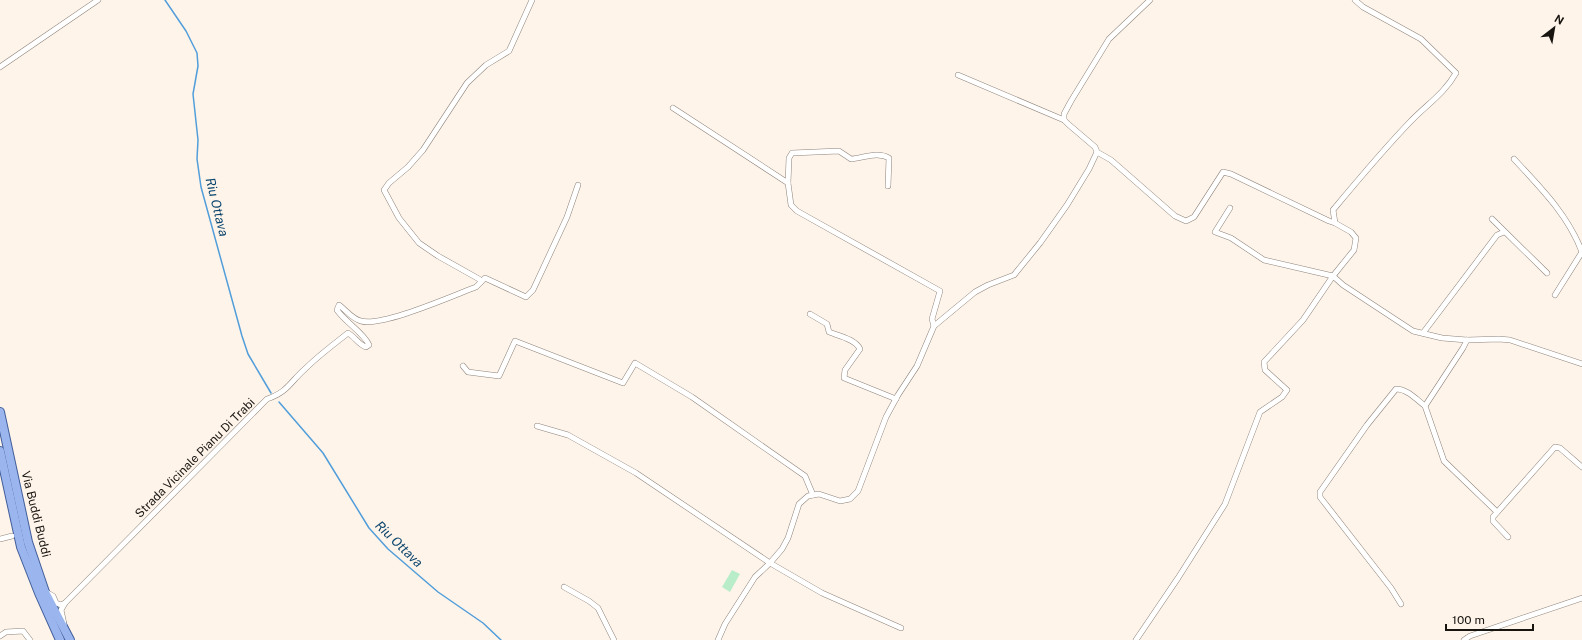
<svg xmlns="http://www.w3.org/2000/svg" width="1582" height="640" font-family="'Public Sans',sans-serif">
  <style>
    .green { fill: #b9edc9 }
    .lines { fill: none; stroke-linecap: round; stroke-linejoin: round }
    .stream { stroke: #519eda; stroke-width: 1.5 }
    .minor-casing { stroke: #8d837b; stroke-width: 6 }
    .primary-casing { stroke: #425e9a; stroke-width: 10 }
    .minor { stroke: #fff; stroke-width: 5 }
    .primary { stroke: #9bb6ee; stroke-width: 8 }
    .labels { text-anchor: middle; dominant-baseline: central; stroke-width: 3; stroke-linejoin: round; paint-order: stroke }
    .street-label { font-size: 12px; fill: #181511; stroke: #fef4ea }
    .water-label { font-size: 13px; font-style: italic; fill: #0a456d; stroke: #fef4ea }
  </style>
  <rect width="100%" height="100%" fill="#fef4ea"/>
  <path class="green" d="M732,570L740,574L730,592L722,587Z"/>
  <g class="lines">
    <g class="stream">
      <path d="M165,0L186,31L197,53L198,66L193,94L198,140L197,159L201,187L242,336L248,354L271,393"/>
      <path d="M279,402L323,453L369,528L388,549L438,592L483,623L501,640"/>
    </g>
    <defs>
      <g id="minor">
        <path d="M1355,0L1363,7L1421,39L1456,73C1444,94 1426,105 1410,122C1383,150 1358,180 1333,210L1335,223L1351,232L1356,238L1354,250L1333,276L1343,285L1413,331L1442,338L1467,340L1499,339L1510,340L1582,364"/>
        <path d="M0,67L98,0"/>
        <path d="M958,75L1064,120"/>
        <path d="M673,108L788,183L791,205L797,211L940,291L932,319L934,326"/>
        <path d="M1097,152L1111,160L1175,216L1186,221L1194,217L1223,172L1231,174L1329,221L1335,223"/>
        <path d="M1514,159C1541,188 1568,215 1582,252"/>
        <path d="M788,183L789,158L792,153L839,151L851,159C863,158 878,151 889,158L888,186"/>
        <path d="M1492,219L1547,273"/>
        <path d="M481,282L485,278L526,297L533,290L567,217L578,185"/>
        <path d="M1555,295L1582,252"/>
        <path d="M810,314L827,324L829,332C839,336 855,339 860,349L845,370L844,378L896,399"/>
        <path d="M1423,333L1497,235L1504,232"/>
        <path d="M1467,340L1463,348L1425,406L1444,461L1497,512"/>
        <path d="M463,366L468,372L499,376L515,341L623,383L635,363L692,397L805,476L813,495"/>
        <path d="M537,426L568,435L636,473L770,563L822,593L901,628"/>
        <path d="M1508,537L1493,521V517L1555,447L1560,448L1582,467"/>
        <path d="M0,539L12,536"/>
        <path d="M564,587L589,601L598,608L614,640"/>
        <path d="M46,592L53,596L56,603L61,605L65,603"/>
        <path d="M1401,604L1391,588L1320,497V492L1367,425L1396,389C1407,389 1416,399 1425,406"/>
        <path d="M64,624L61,610L65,603L267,399C288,392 290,382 305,369C318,356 333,345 348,333C355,337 359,345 366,347L369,345C364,333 346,323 337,310L339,305C346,310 352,319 361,321C382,327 452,296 476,287L481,282L479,279L438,256L419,243L399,218L384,190L389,183L408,167L423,150L467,83L486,65L509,51L532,0"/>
        <path d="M0,636L6,632L23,631L30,640"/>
        <path d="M718,640L725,624L755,577L770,563L782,549L788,538L799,504L808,496L819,494L840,501L850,499L858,491L886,417L898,395L917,366L934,326L975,292L988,285L1014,275L1040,243L1067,205L1089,169L1097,152L1095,147L1068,124L1064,120V114L1071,101L1109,39L1150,0"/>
        <path d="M1136,640L1178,578L1225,504L1260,412L1282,397L1287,390L1265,370L1264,362L1303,320L1333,276L1264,260L1231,238L1215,232L1230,208"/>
        <path d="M1464,640L1470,636L1582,598"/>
      </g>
      <g id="primary">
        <path d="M0,412L28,542L45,592L70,640"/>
        <path d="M0,451L21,547L39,593L60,640"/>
      </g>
    </defs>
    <use href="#minor" class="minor-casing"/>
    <use href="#primary" class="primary-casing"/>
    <use href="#minor" class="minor"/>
    <use href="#primary" class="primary"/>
  </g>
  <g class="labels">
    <g class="street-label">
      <text transform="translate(195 458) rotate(-45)">Strada Vicinale Pianu Di Trabi</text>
      <text transform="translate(36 514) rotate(76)">Via Buddi Buddi</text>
    </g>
    <g class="water-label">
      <text transform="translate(217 207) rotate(76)">Riu Ottava</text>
      <text transform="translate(399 544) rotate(44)">Riu Ottava</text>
    </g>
  </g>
  <g transform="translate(1554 28) rotate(31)" stroke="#fef4ea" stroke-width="3" paint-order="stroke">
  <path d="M0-3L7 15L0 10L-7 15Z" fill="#181511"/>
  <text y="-6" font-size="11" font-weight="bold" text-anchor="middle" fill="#181511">N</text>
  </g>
  <path d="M1446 624v6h87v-6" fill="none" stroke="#181511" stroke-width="2"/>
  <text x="1452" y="624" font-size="12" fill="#181511" stroke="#fef4ea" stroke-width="3" paint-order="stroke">100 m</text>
</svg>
